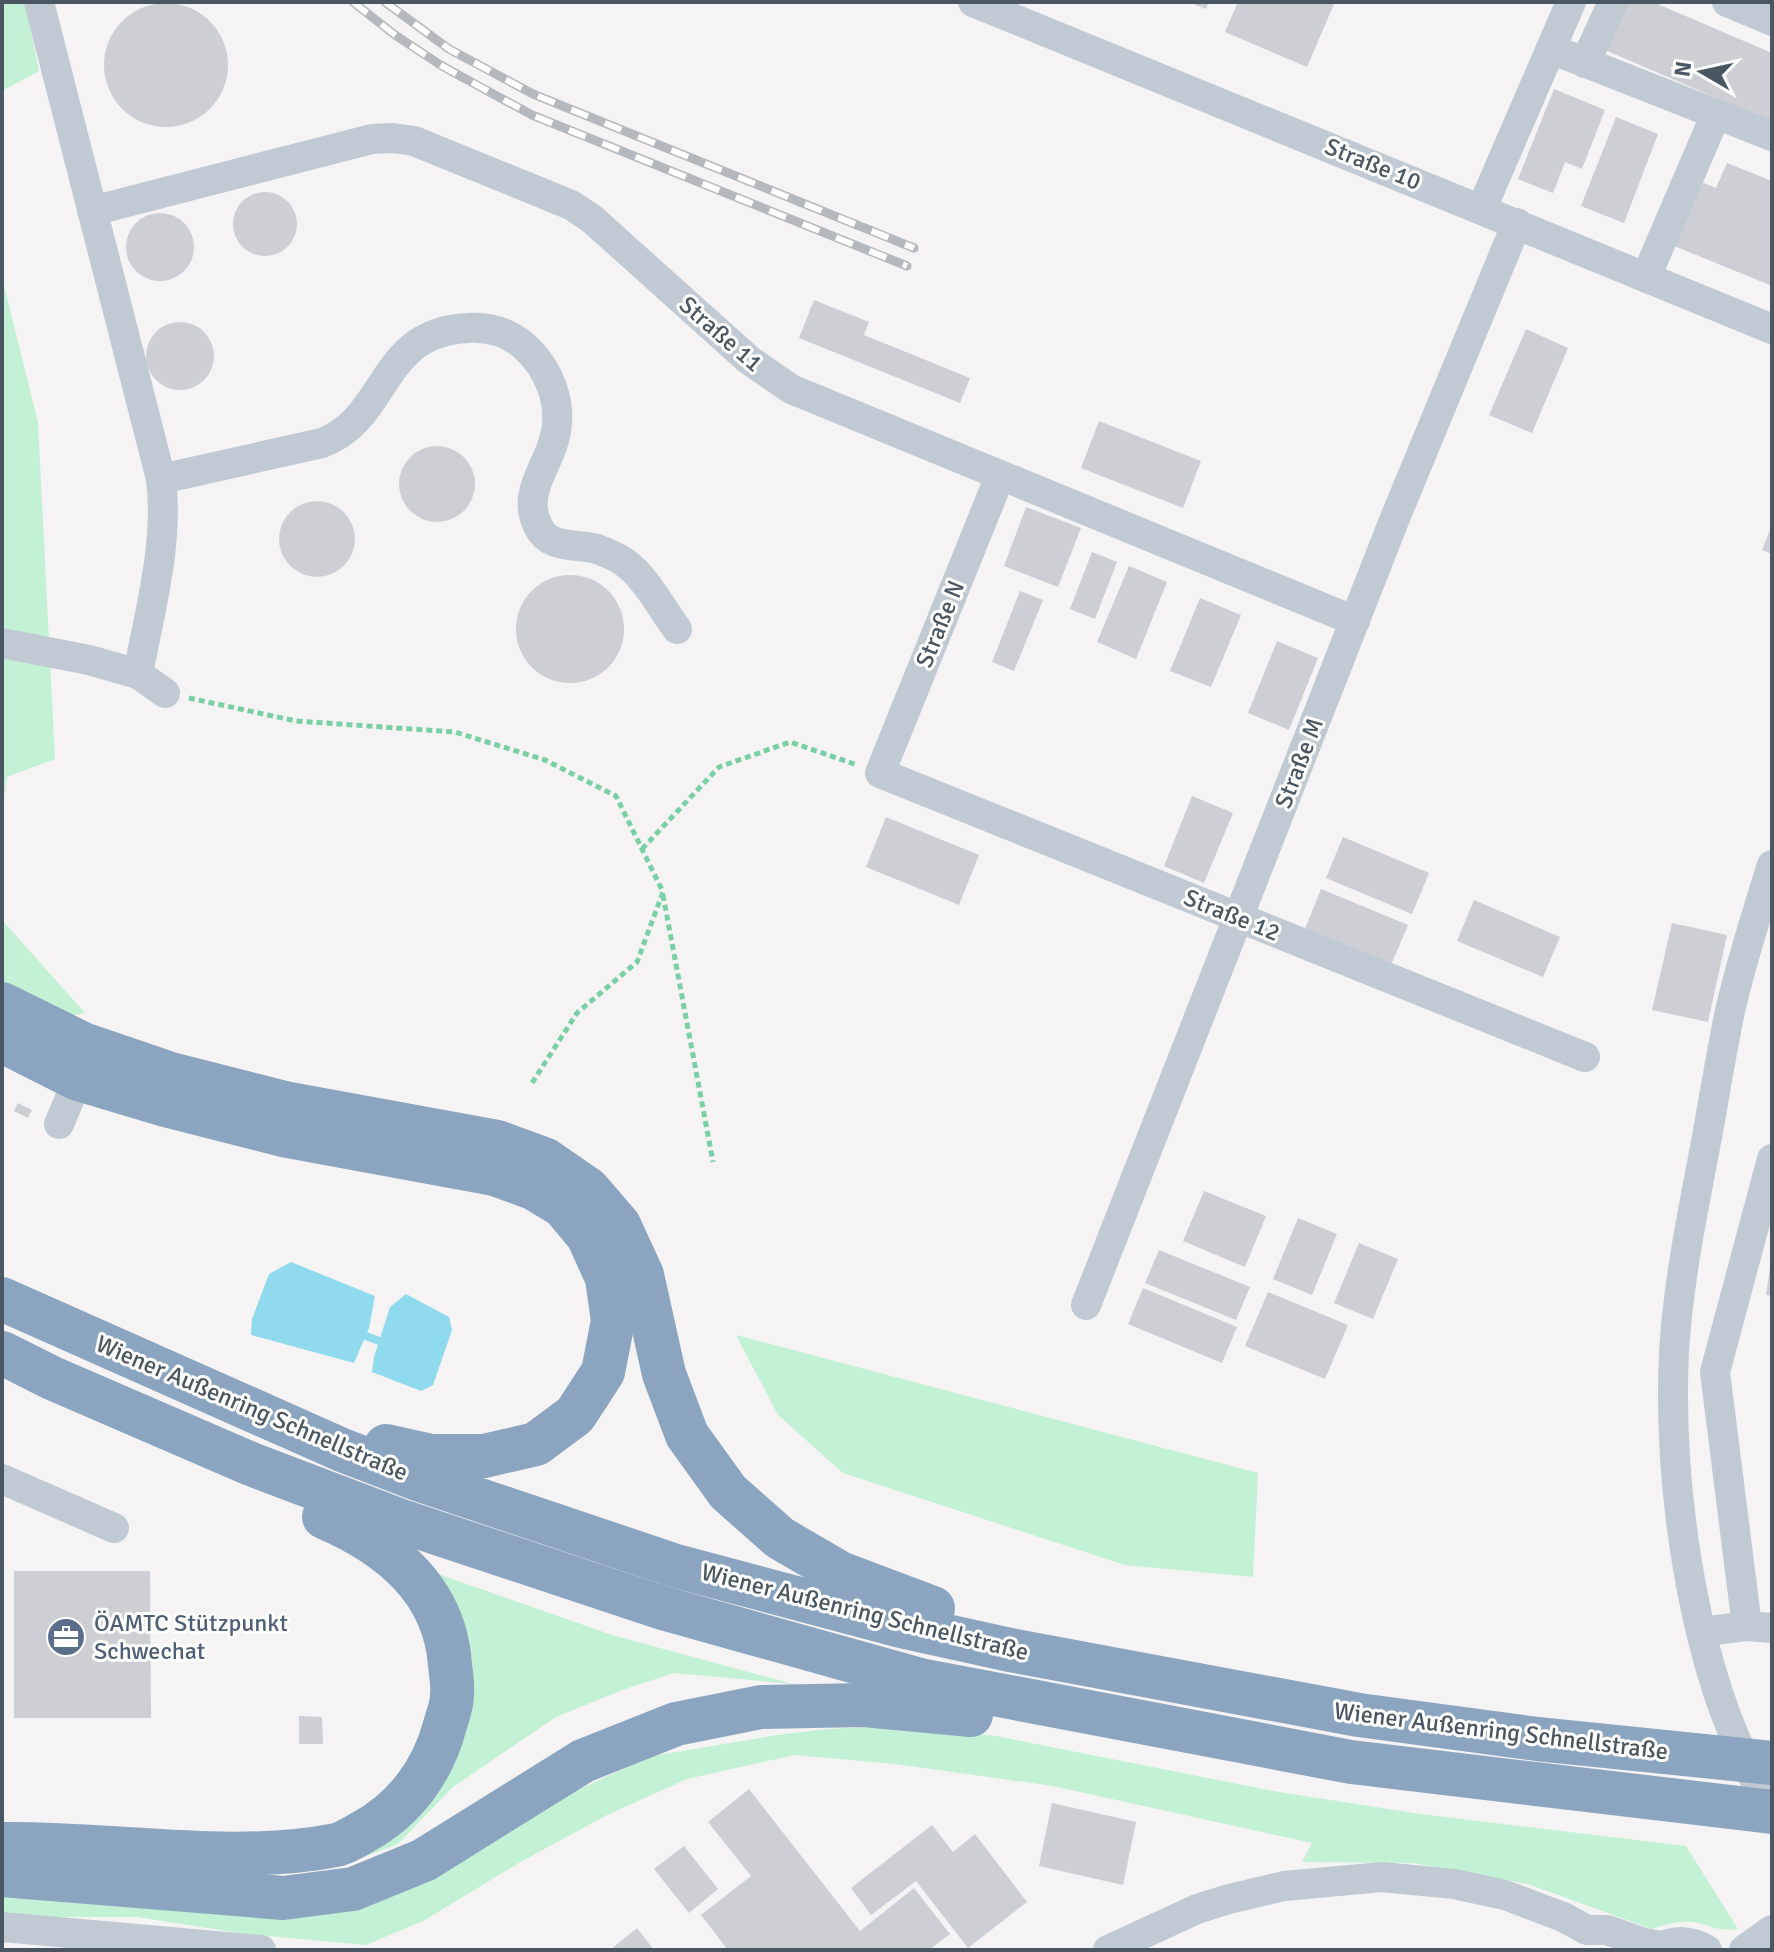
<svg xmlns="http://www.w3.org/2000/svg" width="1774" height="1952" font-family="Signika,sans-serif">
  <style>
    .green { fill: #c3f1d5 }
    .water { fill: #90daee }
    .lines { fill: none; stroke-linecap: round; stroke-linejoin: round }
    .stream { stroke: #90daee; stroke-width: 8 }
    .building { fill: #cdcfd5 }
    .path { stroke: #7ad0a6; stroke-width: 5; stroke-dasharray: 6 4; stroke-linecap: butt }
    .minor { stroke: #c1cad2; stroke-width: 30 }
    .highway { stroke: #8ba5c1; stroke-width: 44 }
    .rail-casing { stroke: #b5b8bd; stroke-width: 9 }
    .rail { stroke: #fff; stroke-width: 6; stroke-dasharray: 18; stroke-linecap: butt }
    .labels { text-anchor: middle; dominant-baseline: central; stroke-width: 6; stroke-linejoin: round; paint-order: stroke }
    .street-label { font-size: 24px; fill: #4a5661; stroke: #fff }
    .service-label { font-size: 24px; fill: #4e5e75; stroke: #fff; text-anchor: start }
  </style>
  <rect width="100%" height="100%" fill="#f5f3f3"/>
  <g class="green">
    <path d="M2,2H25L39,71L2,91Z"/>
    <path d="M2,277L38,423L55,759L7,777L2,813Z"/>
    <path d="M2,920L85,1013L55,1019L2,986Z"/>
    <path d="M736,1335L1258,1473L1253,1577L1125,1565L843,1473L778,1415Z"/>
    <path d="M435,1573L612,1635L793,1684L674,1673L625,1689L556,1717L453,1787L398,1844L340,1866L443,1775Z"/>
    <path d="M898,1726L996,1736L1273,1791L1420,1814L1686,1846L1738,1929C1715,1932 1711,1924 1692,1922C1678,1921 1664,1925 1652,1929L1528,1884L1412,1863L1302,1862L1312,1843L1053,1786L895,1764L794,1755L687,1779L607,1815L517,1864L425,1920L366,1945L246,1934L137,1917H2V1891L231,1910L482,1844L582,1788L652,1756L777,1735L826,1729Z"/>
  </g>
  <g class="water">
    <path d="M291,1262L375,1296L369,1328L354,1363L251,1335L252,1319L269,1274Z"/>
    <path d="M406,1294L449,1317L452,1330L433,1385L421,1391L372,1372L374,1357L390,1307Z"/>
  </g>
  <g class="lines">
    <path class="stream" d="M366,1336L379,1341"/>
  </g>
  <g class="building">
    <path d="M1188,2H1209L1206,9Z"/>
    <path d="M1238,2H1330L1334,4L1307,67L1225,32Z"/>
    <path d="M1625,2H1653L1772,53V122L1605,50Z"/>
    <circle cx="166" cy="65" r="62"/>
    <path d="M1554,89L1605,110L1582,169L1565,162L1553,193L1518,179Z"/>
    <path d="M1616,117L1658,134L1624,223L1581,206Z"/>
    <path d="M1727,163L1772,181V286L1672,245L1699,181L1716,188Z"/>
    <circle cx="265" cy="224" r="32"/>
    <circle cx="160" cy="247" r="34"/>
    <path d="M814,300L869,322L864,335L970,378L960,403L799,338Z"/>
    <circle cx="180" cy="356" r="34"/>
    <path d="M1526,329L1568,348L1532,433L1489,415Z"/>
    <path d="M1099,421L1201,461L1183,508L1081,468Z"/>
    <circle cx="437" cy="484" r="38"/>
    <circle cx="317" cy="539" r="38"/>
    <path d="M1026,507L1081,528L1058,587L1004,566Z"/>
    <path d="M1772,525V554L1762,550Z"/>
    <path d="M1092,552L1117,562L1095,619L1070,609Z"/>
    <path d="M1129,566L1167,582L1136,659L1097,642Z"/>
    <circle cx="570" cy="629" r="54"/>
    <path d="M1020,591L1043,600L1014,671L992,662Z"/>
    <path d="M1200,598L1241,615L1211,687L1170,671Z"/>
    <path d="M1277,641L1318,658L1289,730L1248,713Z"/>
    <path d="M1192,796L1233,813L1204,883L1164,866Z"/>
    <path d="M886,817L979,855L959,905L866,867Z"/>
    <path d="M1343,837L1429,873L1412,914L1326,878Z"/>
    <path d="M1321,889L1408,925L1391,965L1305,929Z"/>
    <path d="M1474,900L1560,937L1543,977L1457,941Z"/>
    <path d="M1672,923L1727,935L1708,1022L1652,1010Z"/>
    <path d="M18,1103L32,1110L28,1118L14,1111Z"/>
    <path d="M1204,1191L1266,1216L1245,1267L1183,1241Z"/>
    <path d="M1298,1218L1337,1234L1312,1295L1273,1279Z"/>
    <path d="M1359,1243L1398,1259L1373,1319L1334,1303Z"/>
    <path d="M1159,1250L1250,1287L1236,1320L1145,1283Z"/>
    <path d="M1770,1267L1772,1268V1296L1766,1295Z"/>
    <path d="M1143,1288L1237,1327L1222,1363L1128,1324Z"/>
    <path d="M1268,1292L1348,1325L1325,1379L1245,1346Z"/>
    <path d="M14,1571H150L151,1718H14Z"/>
    <path d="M299,1716L322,1717L323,1744H299Z"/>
    <path d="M749,1789L860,1931L914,1888L950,1934L929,1950H728L701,1915L751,1876L708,1822Z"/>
    <path d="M1052,1803L1136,1822L1123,1885L1039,1866Z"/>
    <path d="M932,1825L953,1852L975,1834L1027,1902L968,1948L916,1881L871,1915L851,1888Z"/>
    <path d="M684,1846L718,1889L689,1913L654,1869Z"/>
    <path d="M637,1928L654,1950H610Z"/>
  </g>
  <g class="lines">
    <g class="path">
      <path d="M189,698L296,721L455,732L545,760L616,796L663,892L637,962L577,1013L532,1083"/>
      <path d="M642,849L719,767L790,742L857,765"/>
      <path d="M663,895L713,1162"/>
    </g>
    <g class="minor">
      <path d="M39,2L161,479C169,543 150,610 138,674L165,693"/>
      <path d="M973,2L1772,329"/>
      <path d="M1727,2L1772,21"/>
      <path d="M1551,49L1772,136"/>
      <path d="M1585,63L1613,2"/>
      <path d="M1482,208L1571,2"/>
      <path d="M92,211L372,139L393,138L414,141L571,205L592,219L749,360L791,389L1355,621"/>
      <path d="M1646,277L1716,114"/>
      <path d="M1000,476L880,773L1585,1057"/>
      <path d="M161,479L322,443C390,417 378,332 468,328C488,327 508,332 524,346C550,369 564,406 554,440C546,470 522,493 538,526C549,550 576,543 597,549C605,552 617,557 624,562C646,577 661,608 677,629"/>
      <path d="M2,643L89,660L138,674"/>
      <path d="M1772,865C1757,913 1741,962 1730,1011C1721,1054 1714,1099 1706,1142C1693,1212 1678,1282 1674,1352C1668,1478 1690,1642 1743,1756C1751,1775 1762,1792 1772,1810"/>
      <path d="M59,1124L78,1079"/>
      <path d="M1086,1305L1395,518L1517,223"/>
      <path d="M2,1479L114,1528"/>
      <path d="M1747,1626L1715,1372L1772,1159"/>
      <path d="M1701,1632L1747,1626L1772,1628"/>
      <path d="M2,1927L261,1950"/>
      <path d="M1108,1950L1197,1909L1229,1899L1284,1886L1382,1877L1454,1884L1505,1895L1563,1917L1587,1930H1607L1644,1943L1663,1946"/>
      <path d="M1656,1950C1673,1939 1690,1940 1707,1950"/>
      <path d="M1744,1950L1772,1930"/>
    </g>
    <g class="highway">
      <path d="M2,1004L83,1044L171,1074L289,1104L497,1142L546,1160L588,1189L619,1225L642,1275L664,1374L687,1435L728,1492L780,1538L840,1573L933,1608"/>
      <path d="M2,1041L78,1079L165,1105L283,1135L495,1174L533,1188L563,1206L588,1236L607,1278L613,1321L603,1372L575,1415L536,1444L484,1456H431L386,1446"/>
      <path d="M2,1299L342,1450L420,1480L676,1566L901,1626L1010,1650L1359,1715L1537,1739L1772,1763"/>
      <path d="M2,1353L52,1378L251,1464L404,1522L663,1608L920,1680L1351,1762L1772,1812"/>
      <path d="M2,1844C109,1842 231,1866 336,1845C345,1843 354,1837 363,1832C405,1809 433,1771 445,1725C448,1715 452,1705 452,1695C453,1685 451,1675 450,1665C445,1589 389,1545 324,1517"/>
      <path d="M2,1875L283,1898L353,1889L424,1860L583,1761L676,1724L761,1707L864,1705L971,1715"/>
    </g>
    <defs>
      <g id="rail">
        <path d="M353,2L395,35L442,66L532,115L907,266"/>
        <path d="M385,2L449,49L533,94L914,248"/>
      </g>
    </defs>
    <use href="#rail" class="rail-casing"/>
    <use href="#rail" class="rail"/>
  </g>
  <defs>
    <symbol id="office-disc" viewBox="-11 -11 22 22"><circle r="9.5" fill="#5c6f8a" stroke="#fff"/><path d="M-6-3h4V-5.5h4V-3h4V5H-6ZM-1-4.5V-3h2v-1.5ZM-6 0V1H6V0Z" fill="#fff"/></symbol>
  </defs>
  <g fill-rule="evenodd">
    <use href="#office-disc" x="44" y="1615" width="44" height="44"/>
  </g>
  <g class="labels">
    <g class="street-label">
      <text transform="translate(1373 164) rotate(22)">Straße 10</text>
      <text transform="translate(721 334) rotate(41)">Straße 11</text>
      <text transform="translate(940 624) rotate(-68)">Straße N</text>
      <text transform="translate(1299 763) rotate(-69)">Straße M</text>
      <text transform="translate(1232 915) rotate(22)">Straße 12</text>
      <text transform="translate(252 1408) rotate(23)">Wiener Außenring Schnellstraße</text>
      <text transform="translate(865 1612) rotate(14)">Wiener Außenring Schnellstraße</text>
      <text transform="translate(1501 1731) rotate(7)">Wiener Außenring Schnellstraße</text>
    </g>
    <g class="service-label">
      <text x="94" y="1623">ÖAMTC Stützpunkt<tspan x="94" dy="28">Schwechat</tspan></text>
    </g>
  </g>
  <rect width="1774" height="1952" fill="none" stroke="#4a5661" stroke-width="8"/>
  <g transform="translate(1702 72) rotate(279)" stroke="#ffffff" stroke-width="6" paint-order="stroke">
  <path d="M0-6L14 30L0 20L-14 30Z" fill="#4a5661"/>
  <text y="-12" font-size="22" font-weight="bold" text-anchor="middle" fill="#4a5661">N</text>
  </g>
</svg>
